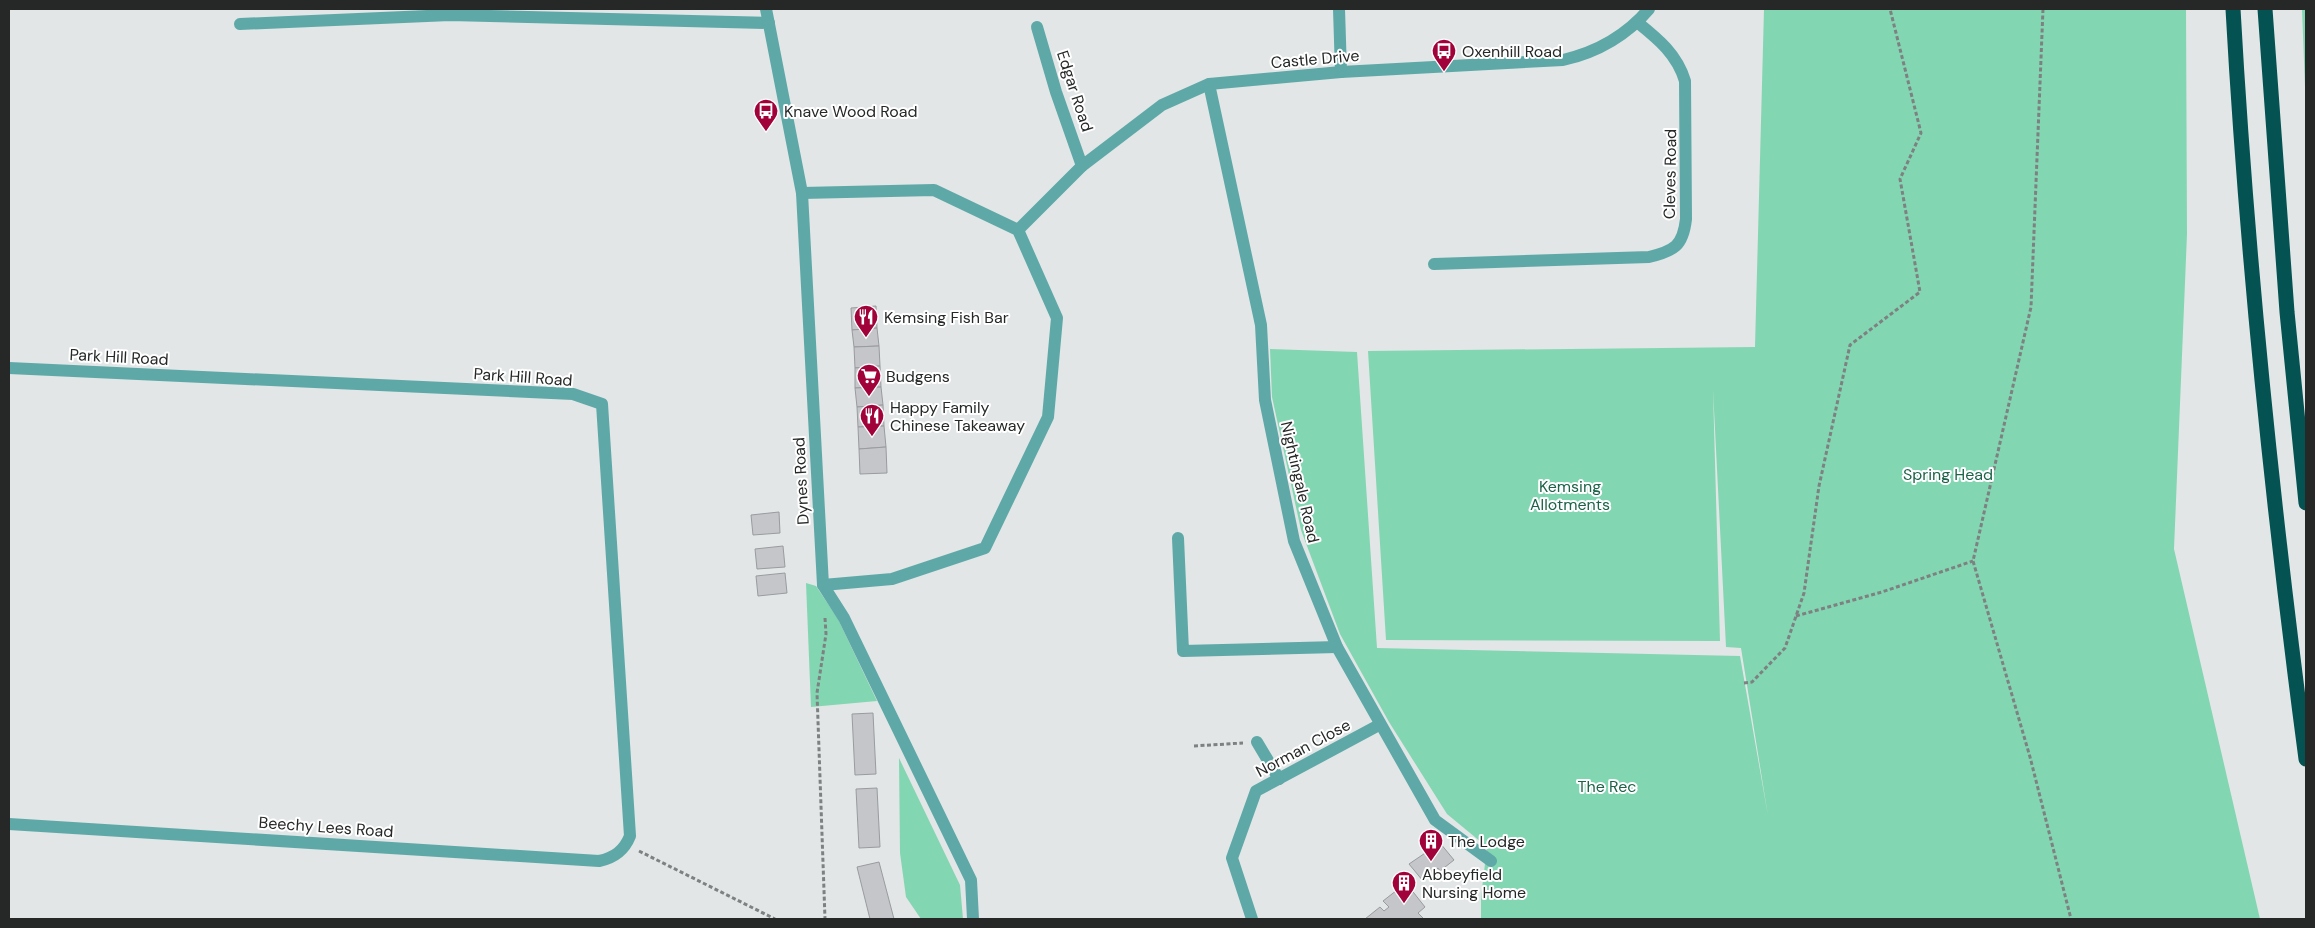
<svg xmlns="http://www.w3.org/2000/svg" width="2315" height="928" font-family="'DM Sans',sans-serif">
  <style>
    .green { fill: #83d6b2 }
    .building { fill: #c4c6c9; stroke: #999b9e }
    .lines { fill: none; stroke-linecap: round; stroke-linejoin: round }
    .path { stroke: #7e8181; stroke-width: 3; stroke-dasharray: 4 2.5; stroke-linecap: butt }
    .minor { stroke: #5ea9a8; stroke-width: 12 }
    .highway { stroke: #045252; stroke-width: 15 }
    .labels { text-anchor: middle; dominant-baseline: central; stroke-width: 4; stroke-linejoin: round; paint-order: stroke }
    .poi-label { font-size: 16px; fill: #262828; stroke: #fff; text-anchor: start }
    .street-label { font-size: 16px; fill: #262828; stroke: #fff }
    .park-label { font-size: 16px; fill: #1c6349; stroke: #fff }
  </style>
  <rect width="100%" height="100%" fill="#e2e6e7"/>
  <g class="green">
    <path d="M1764,9H2186L2187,234L2174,549L2260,919H1481V897L1487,847L1447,814L1389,722L1340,634L1301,530L1272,397L1270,349L1357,352L1377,648L1740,656L1768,816L1741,648L1726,647L1713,390L1720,641L1386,640L1368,351L1755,347Z"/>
    <path d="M2302,9H2306V119V113Z"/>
    <path d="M806,583L816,586L838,619L877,701L811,707Z"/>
    <path d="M899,758L960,885L963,919H921L906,897L900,853Z"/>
  </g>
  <g class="building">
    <path d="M876,306L877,328L852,330L851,308Z"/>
    <path d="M877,328L879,346L854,347L852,330Z"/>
    <path d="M879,346L880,366L855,368L854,347Z"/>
    <path d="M880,366L881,387L855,388V368Z"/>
    <path d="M881,387L883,405L857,407L855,388Z"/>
    <path d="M883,405L884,426L858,427L857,407Z"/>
    <path d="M884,426L886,447L859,449L858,427Z"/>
    <path d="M886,447L887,473L860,474L859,449Z"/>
    <path d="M779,512L780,533L753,535L751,515Z"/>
    <path d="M783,546L785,567L757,569L755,549Z"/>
    <path d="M785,573L787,593L758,596L756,576Z"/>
    <path d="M873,713L876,774L855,775L852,714Z"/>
    <path d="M877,788L880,847L859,848L856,789Z"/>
    <path d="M1440,843L1454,860L1440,871L1438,868L1423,881L1409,864Z"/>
    <path d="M879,862L894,919H870L857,867Z"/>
    <path d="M1406,883L1425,907L1418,913L1424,919H1365L1380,907L1384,911L1389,907L1383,901Z"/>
  </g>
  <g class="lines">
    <g class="path">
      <path d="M2043,9L2031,307L1973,561L2030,757L2071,919"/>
      <path d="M1796,616L1882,592L1973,561"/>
      <path d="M825,618L826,634L817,693L825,919"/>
      <path d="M1744,683L1752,682L1785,648L1804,593L1819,486L1850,345L1920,292L1900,179L1921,133L1890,9"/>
      <path d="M1194,746L1243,743"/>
      <path d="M639,851L775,919"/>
    </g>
    <g class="minor">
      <path d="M766,9L802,193L823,585L844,618L971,880L973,919"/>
      <path d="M1339,9L1341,72"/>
      <path d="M240,24L450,15L769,23"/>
      <path d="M1037,27L1056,92L1082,166"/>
      <path d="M1209,84L1261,325L1265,400L1294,541L1337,647L1435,820L1491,861"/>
      <path d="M802,193L934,190L1018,230L1057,318L1048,417L985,548L892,579L823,585"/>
      <path d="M1018,230L1082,166L1162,105L1209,84L1341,72L1563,60C1598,52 1626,36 1649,9"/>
      <path d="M1434,264L1649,257C1674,251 1683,246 1686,219L1685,81C1677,54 1658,39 1637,22"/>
      <path d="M9,368L573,394L602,404L630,836C624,851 614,858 599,861L9,824"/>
      <path d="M1178,538L1183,651L1337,647"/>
      <path d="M1257,742L1279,779"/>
      <path d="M1252,919L1232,858L1256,791L1379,725"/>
    </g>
    <g class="highway">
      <path d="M2233,9C2247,260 2273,510 2306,759"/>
      <path d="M2265,9L2287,312L2306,503"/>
    </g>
  </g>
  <defs>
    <symbol id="bus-pin" viewBox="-11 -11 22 30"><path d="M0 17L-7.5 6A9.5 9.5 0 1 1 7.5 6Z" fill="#a1023a" stroke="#fff"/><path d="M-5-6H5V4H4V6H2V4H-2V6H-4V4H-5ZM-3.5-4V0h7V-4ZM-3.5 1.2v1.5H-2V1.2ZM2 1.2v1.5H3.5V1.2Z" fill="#fff"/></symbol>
    <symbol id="restaurant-pin" viewBox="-11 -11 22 30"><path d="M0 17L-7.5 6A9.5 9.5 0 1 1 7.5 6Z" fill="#a1023a" stroke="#fff"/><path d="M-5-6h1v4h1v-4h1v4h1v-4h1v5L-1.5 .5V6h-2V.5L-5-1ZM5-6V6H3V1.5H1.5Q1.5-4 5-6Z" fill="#fff"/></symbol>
    <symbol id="supermarket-pin" viewBox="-11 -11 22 30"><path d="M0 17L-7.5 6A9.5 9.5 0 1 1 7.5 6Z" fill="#a1023a" stroke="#fff"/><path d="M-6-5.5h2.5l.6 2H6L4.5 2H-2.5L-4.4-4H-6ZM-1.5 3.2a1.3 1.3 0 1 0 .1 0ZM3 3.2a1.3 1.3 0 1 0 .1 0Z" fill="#fff"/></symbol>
    <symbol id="building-pin" viewBox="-11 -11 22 30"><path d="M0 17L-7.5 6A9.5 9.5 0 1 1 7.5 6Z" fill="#a1023a" stroke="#fff"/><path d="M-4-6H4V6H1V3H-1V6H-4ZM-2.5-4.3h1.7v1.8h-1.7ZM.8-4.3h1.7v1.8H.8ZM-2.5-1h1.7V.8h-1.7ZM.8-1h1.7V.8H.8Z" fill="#fff"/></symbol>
  </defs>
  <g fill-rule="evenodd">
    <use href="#bus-pin" x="1430" y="37" width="28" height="38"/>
    <use href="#bus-pin" x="752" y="97" width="28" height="38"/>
    <use href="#restaurant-pin" x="852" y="303" width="28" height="38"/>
    <use href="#supermarket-pin" x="855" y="362" width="28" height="38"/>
    <use href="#restaurant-pin" x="858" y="402" width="28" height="38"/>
    <use href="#building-pin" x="1417" y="827" width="28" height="38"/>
    <use href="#building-pin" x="1390" y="869" width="28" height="38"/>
  </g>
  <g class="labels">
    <g class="poi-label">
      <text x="1462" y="51">Oxenhill Road</text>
      <text x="784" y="111">Knave Wood Road</text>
      <text x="884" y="317">Kemsing Fish Bar</text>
      <text x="886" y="376">Budgens</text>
      <text x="890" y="407">Happy Family<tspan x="890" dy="18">Chinese Takeaway</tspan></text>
      <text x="1448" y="841">The Lodge</text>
      <text x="1422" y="874">Abbeyfield<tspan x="1422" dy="18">Nursing Home</tspan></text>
    </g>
    <g class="street-label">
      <text transform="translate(1315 59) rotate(-5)">Castle Drive</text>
      <text transform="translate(1075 91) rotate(72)">Edgar Road</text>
      <text transform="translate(1670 174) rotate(-89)">Cleves Road</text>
      <text transform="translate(119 357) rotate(3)">Park Hill Road</text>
      <text transform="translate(523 377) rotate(4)">Park Hill Road</text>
      <text transform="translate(801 481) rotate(-93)">Dynes Road</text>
      <text transform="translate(1300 482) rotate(77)">Nightingale Road</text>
      <text transform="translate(1303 748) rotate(-28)">Norman Close</text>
      <text transform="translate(326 827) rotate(4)">Beechy Lees Road</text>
    </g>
    <g class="park-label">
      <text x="1948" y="474">Spring Head</text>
      <text x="1570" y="486">Kemsing<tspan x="1570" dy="18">Allotments</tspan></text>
      <text x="1607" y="786">The Rec</text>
    </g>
  </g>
  <rect width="2315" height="928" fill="none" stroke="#262828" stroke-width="20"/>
</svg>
